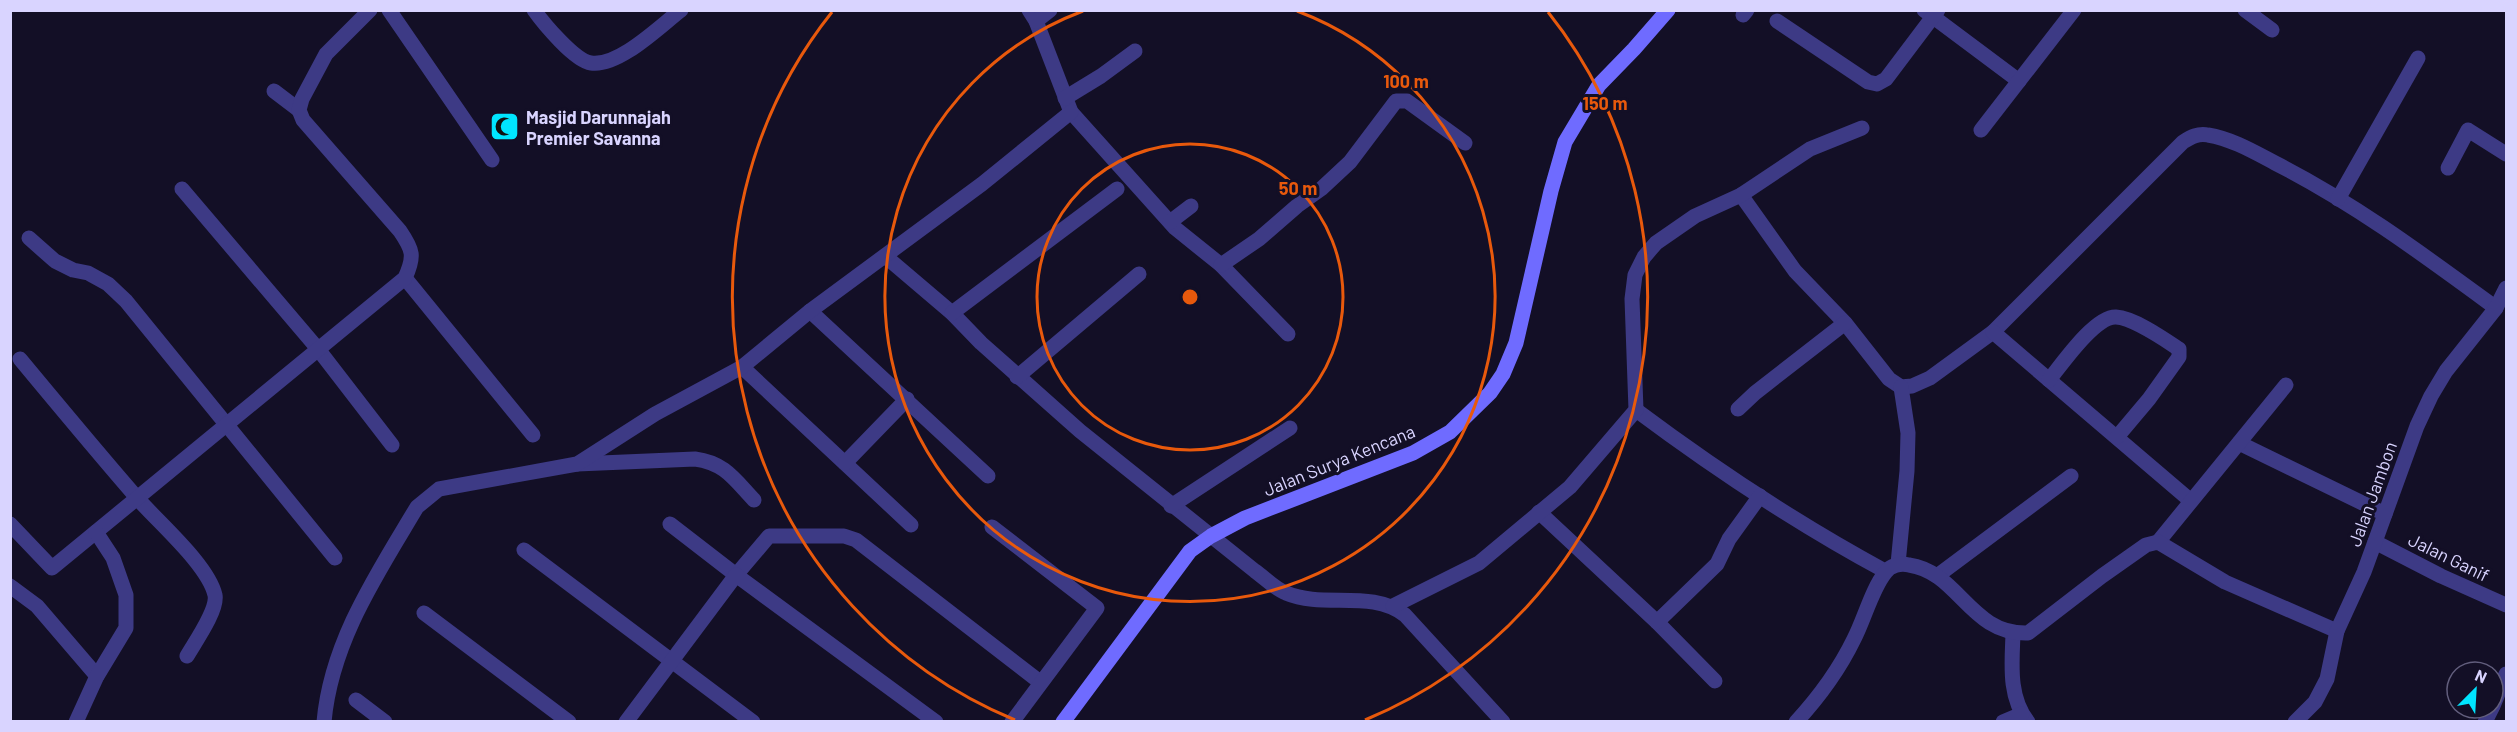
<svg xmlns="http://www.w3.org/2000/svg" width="2517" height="732" font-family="Barlow,sans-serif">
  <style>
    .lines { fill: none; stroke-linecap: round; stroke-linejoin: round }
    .street { stroke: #3d3a85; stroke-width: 15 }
    .secondary { stroke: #6f6bff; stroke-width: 15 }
    .ring { fill: none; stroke: #e8590c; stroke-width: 3 }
    .labels { text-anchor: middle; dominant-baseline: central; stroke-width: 6; stroke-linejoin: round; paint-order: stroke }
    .poi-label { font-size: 18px; font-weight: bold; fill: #d9d4ff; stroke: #130f26; text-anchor: start }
    .street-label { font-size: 18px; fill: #d9d4ff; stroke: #130f26 }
    .centre { fill: #e8590c; stroke: #130f26; stroke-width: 3 }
    .ring-label { font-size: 18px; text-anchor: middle; font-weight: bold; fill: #e8590c; stroke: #130f26; stroke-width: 6; stroke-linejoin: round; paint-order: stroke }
  </style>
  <rect width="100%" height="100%" fill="#130f26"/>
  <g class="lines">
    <g class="street">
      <path d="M389,10L492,160"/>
      <path d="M534,10C544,24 575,61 591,63C619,67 660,26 681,10"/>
      <path d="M1029,10L1036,21L1071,112L1175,228L1221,265L1288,334"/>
      <path d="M1924,10L2019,81"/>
      <path d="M2245,10L2272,30"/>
      <path d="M1743,15L1747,10"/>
      <path d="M1036,21L1050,10"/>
      <path d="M1777,21L1868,82L1877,84L1886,79L1938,10"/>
      <path d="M274,91L299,110"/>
      <path d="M1065,98L1101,76L1135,51"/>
      <path d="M1981,130L2074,10"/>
      <path d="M2448,168L2468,130L2506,154"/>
      <path d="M182,189L318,349L392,445"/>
      <path d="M1741,195L1795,271L1845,323L1889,379L1901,387L1912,386L1930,378L1993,332L2183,142C2191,137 2198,133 2208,135C2232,139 2254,152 2275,163C2354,203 2425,256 2496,308"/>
      <path d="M2338,199L2418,58"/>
      <path d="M1170,222L1191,206"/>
      <path d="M29,238L55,261L73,270L88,273L108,284L126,301L335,558"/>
      <path d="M885,256L952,313L981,343L1080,431L1255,571C1265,578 1275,589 1286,593C1324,609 1371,589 1405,615L1503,722"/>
      <path d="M1221,265L1259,239L1297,206L1321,189L1350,162L1396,101H1407L1465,143"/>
      <path d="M405,278L533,435"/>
      <path d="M810,311L988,476"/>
      <path d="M952,313L1117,189"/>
      <path d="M1993,332L2191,501"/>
      <path d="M20,359C59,406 98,453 138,499C159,523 208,565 215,595C218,610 195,642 187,656"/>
      <path d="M742,367L911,525"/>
      <path d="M1017,377L1139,274"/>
      <path d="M2049,380C2062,364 2095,316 2116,317C2134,318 2164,339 2179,349V357L2149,399L2117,437"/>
      <path d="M1738,409L1755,393L1845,323"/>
      <path d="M1636,410C1715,469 1798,524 1885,571"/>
      <path d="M2239,443L2385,514"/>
      <path d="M845,463L907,399"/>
      <path d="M577,464L695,459C725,463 734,479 754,500"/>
      <path d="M1171,506L1290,428"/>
      <path d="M1539,512L1657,622L1715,681"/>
      <path d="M10,524L52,568L405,278C415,256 413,250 400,231L303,120L299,110L302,99L326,54L370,10"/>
      <path d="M670,524L736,575L769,536H844L856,540L1040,682"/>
      <path d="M992,527L1097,608L1012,722"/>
      <path d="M2158,542L2286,385"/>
      <path d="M2375,542L2441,576L2506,605"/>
      <path d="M524,550L753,722"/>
      <path d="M1898,564L1907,471L1908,433L1901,387"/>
      <path d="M1937,576L2071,476"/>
      <path d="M10,586L37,606L97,676"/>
      <path d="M1393,606L1479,563L1570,487L1636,410L1632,299L1635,275L1644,257L1656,243L1695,216L1741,195L1810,149L1862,128"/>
      <path d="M424,613L569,722"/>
      <path d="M1657,622L1717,564L1729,539L1760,496"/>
      <path d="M2013,634C2012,663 2008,697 2028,722"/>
      <path d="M356,700L385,722"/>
      <path d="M2493,706L2506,674"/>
      <path d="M76,722L97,676L126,628V595L113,558L96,532"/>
      <path d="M324,722C331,642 377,574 417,507L439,489L577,464L655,414L742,367L810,311L982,184L1071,112"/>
      <path d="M626,722L736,575L936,722"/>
      <path d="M1796,722C1819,697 1839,670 1854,639C1864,620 1872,589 1885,573C1890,565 1901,563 1909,565C1959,572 1970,635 2028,633L2102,576L2146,545L2158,542L2225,582L2337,631"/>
      <path d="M2003,722L2022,714"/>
      <path d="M2295,722L2315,702L2327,679L2337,631L2364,572L2417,426L2431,396L2446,371L2496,308L2506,288"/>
      <path d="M2485,722L2492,708"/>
    </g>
    <path class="secondary" d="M1063,722L1190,551L1211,536L1245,518L1413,453L1450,432L1490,393L1503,374L1516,343L1551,191L1565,142L1599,85L1634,49L1668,10"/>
  </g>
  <g class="ring">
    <circle cx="1190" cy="297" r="153"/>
    <path d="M1297 11A305 305 0 1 1 1083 11"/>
    <path d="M1015 720A458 458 0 0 1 832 12M1548 12A458 458 0 0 1 1365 720"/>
  </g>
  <defs>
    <symbol id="mosque-square" viewBox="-11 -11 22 22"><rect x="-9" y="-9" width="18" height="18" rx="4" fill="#00e5ff" stroke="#130f26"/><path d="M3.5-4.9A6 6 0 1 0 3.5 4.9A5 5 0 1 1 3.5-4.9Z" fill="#111"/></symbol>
  </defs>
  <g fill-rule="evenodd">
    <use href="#mosque-square" x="488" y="110" width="33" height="33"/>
  </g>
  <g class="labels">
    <g class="poi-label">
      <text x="526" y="117">Masjid Darunnajah<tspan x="526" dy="21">Premier Savanna</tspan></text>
    </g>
    <g class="street-label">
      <text transform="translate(1339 460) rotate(-22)">Jalan Surya Kencana</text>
      <text transform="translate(2372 494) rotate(-70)">Jalan Jambon</text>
      <text transform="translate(2449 557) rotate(26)">Jalan Ganif</text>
    </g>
  </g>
  <circle cx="1190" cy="297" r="9" class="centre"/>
  <g class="ring-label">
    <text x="1406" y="88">100 m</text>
    <text x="1605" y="110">150 m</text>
    <text x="1298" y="195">50 m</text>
  </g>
  <rect width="2517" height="732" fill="none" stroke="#d9d4ff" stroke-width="24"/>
  <g transform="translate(2475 690) rotate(24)"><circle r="28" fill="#130f26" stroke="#625e7d" stroke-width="1.5"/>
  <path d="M0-4.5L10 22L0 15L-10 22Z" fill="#00e5ff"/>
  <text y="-9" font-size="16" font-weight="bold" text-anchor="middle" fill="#d9d4ff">N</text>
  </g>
</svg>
